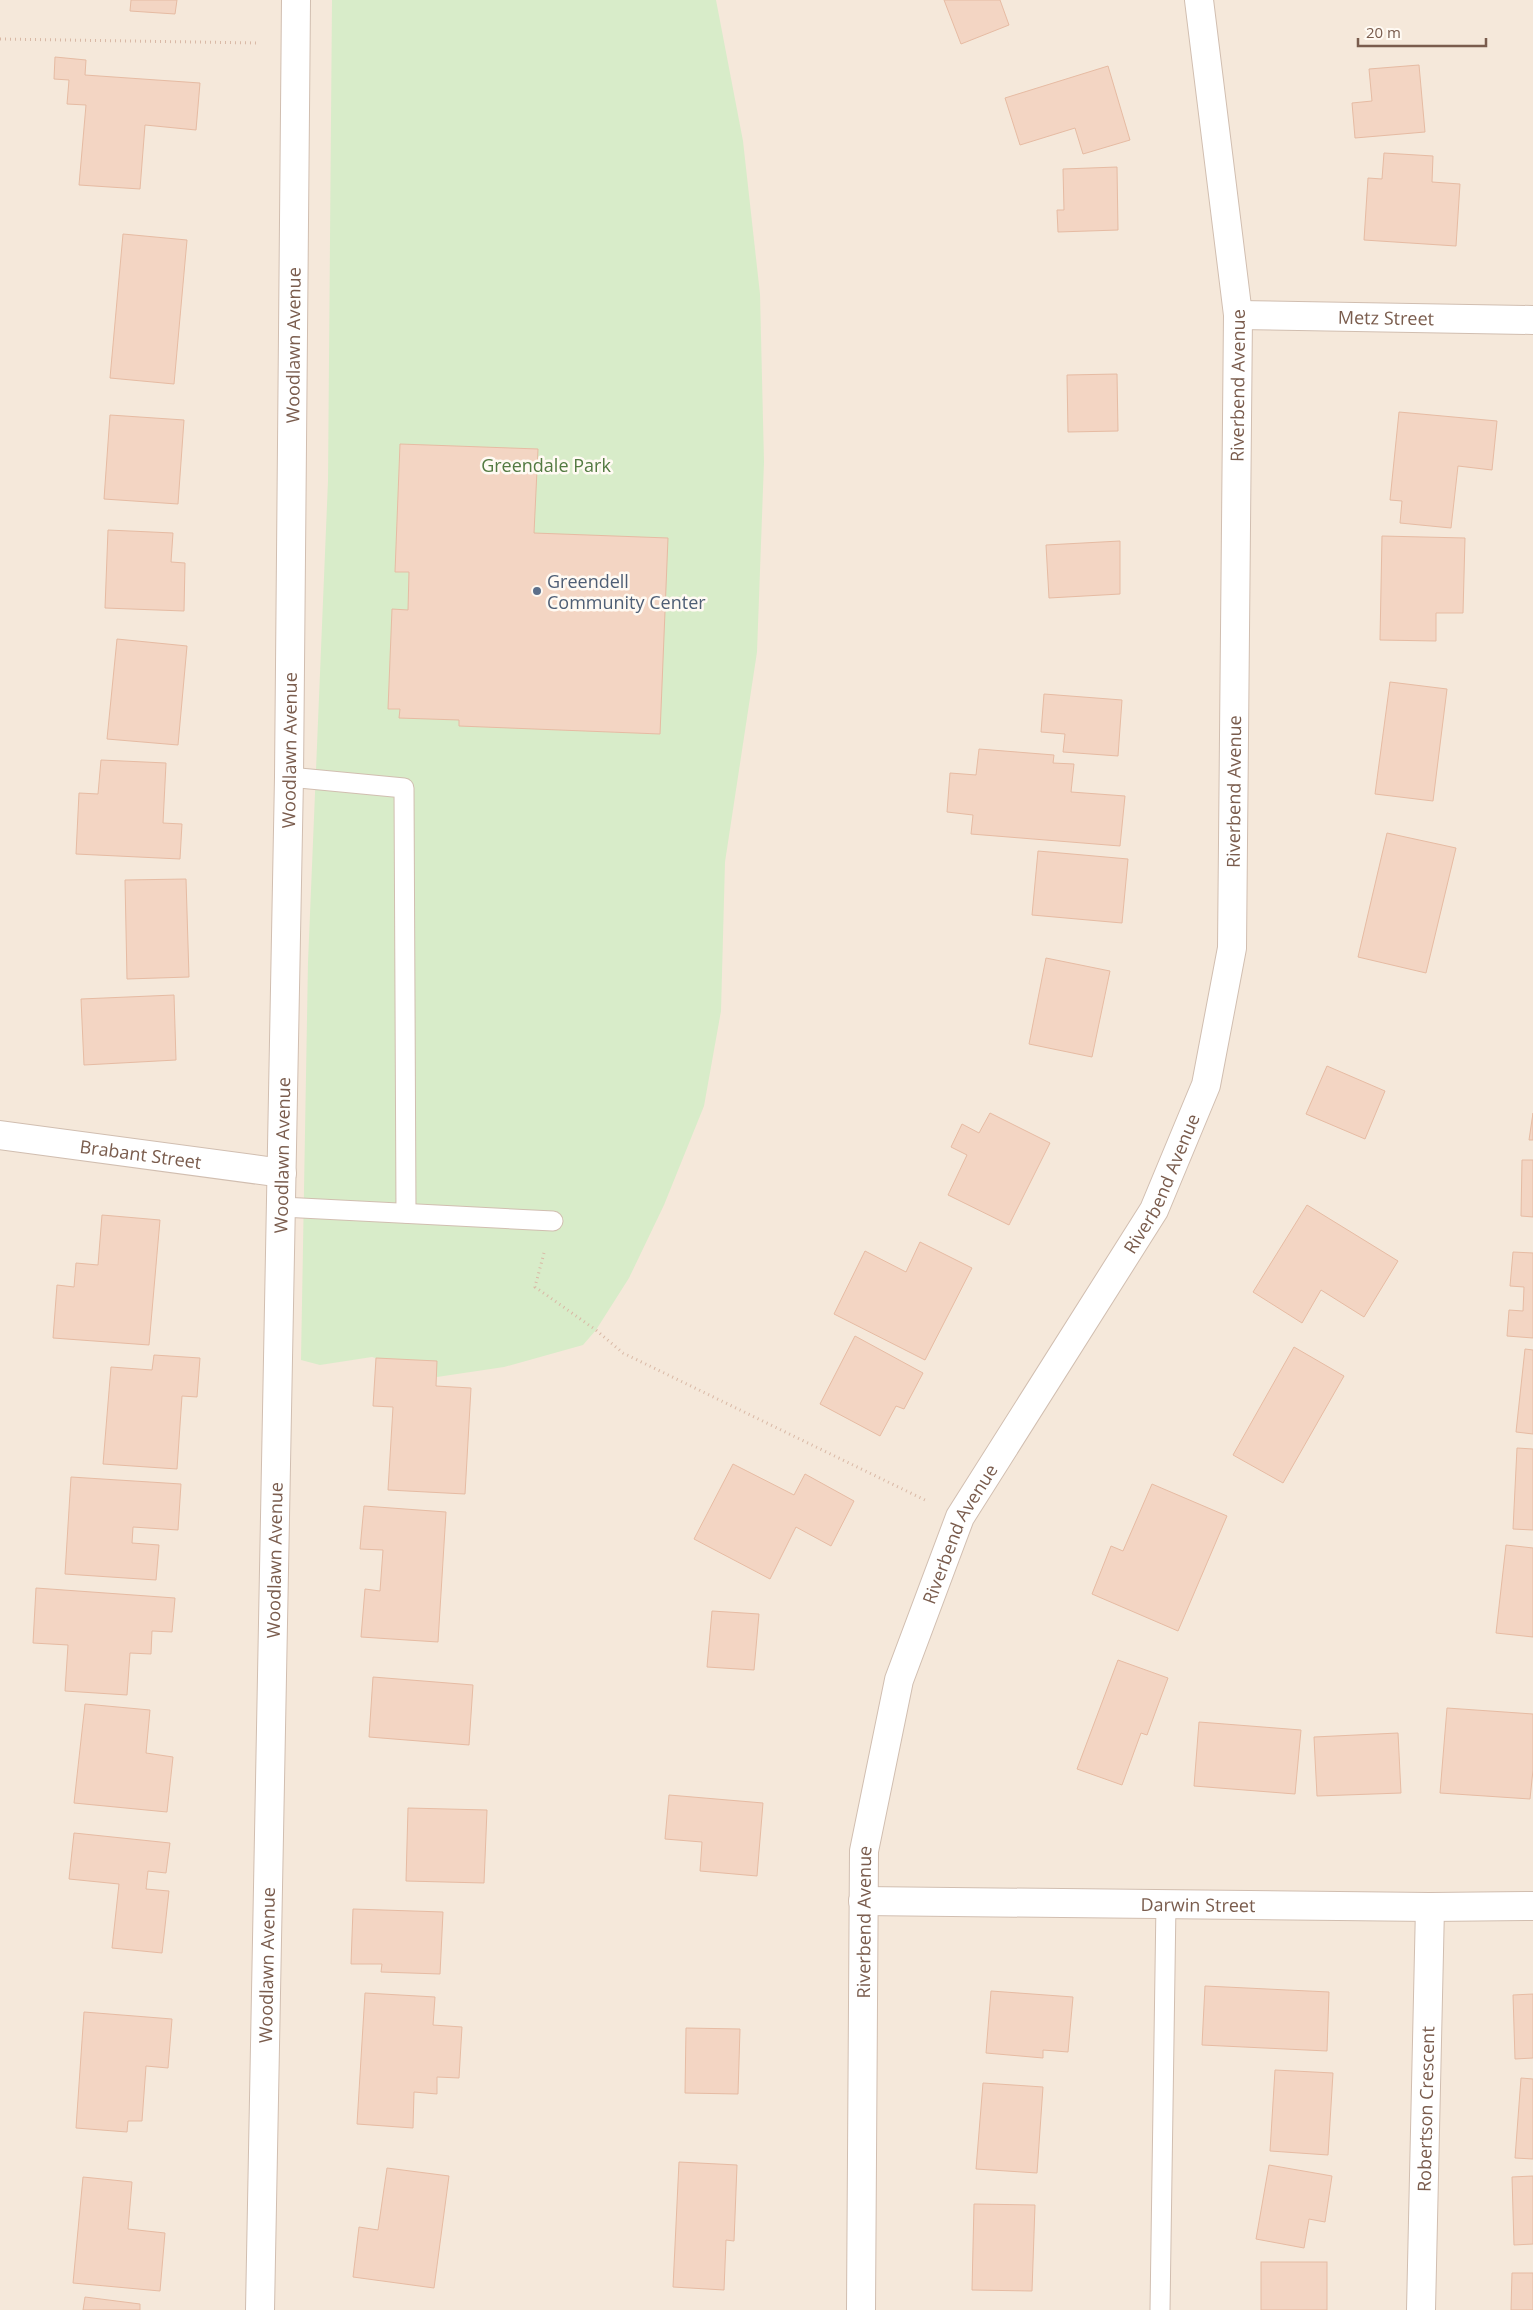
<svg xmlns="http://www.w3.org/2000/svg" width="1533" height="2310" font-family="'Open Sans',sans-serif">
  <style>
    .residential { fill: #f5e8da }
    .green { fill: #d8ecc9 }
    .building { fill: #f3d5c3; stroke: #e6bba3 }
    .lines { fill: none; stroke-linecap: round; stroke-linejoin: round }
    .service-casing { stroke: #d1beb0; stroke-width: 21 }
    .minor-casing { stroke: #d1beb0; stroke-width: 30 }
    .path { stroke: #d9b8a5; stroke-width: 3; stroke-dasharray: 1 4; stroke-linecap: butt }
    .service { stroke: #fff; stroke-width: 19 }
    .minor { stroke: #fff; stroke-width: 28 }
    .service-dot { fill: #5c6f8a; stroke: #fffaf3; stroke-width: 2 }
    .labels { text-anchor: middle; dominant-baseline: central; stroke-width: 5; stroke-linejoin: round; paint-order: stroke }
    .street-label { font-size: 18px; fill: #7a5c4d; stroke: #fffaf3 }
    .park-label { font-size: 18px; fill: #537a41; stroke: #fffaf3 }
    .service-label { font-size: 18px; fill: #4e5e75; stroke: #fffaf3; text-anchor: start }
  </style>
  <rect width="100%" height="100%" fill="#fdf6ec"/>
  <rect class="residential" x="0" y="0" width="1533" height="2310"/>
  <path class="green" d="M332,0H716L743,141L760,294L764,462L757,652L725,862L721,1011L704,1106L664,1205L629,1278L596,1330L583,1345L504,1367L437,1377L372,1357L320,1365L301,1360L308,962L328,481Z"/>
  <g class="building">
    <path d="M131,0H177L175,14L130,11Z"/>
    <path d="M944,0H1000L1009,25L961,44Z"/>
    <path d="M55,57L86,60L85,75L200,83L196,130L145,125L140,189L79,185L86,105L67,104L69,80L54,79Z"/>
    <path d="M1419,65L1425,132L1355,138L1352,103L1372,101L1369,69Z"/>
    <path d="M1108,66L1130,140L1083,154L1075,128L1020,145L1005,98Z"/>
    <path d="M1384,153L1433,156L1432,182L1460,184L1456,246L1364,240L1368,178L1382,179Z"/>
    <path d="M1117,167L1118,230L1058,232L1057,210H1064L1063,169Z"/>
    <path d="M123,234L187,240L174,384L110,378Z"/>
    <path d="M1117,374L1118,431L1068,432L1067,375Z"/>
    <path d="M1399,412L1497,421L1492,470L1458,466L1451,528L1400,523L1402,501L1390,500Z"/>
    <path d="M110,415L184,420L178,504L104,499Z"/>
    <path d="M400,444L538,449L534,533L668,538L660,734L459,726V720L399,718L400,709H388L392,609L408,610L409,572H395Z"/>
    <path d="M108,530L173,533L171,562L185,563L184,611L105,608Z"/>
    <path d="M1382,536L1465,538L1463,613H1436V641L1380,640Z"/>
    <path d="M1120,541V594L1049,598L1046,545Z"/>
    <path d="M117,639L187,646L178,745L107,739Z"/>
    <path d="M1390,682L1447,689L1433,801L1375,794Z"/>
    <path d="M1044,694L1122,700L1118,756L1063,752L1065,734L1041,732Z"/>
    <path d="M979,749L1054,755L1053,763L1074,764L1071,792L1125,796L1120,846L971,834L973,815L947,812L950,773L976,775Z"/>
    <path d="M101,760L166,763L163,823L182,824L180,859L76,854L79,793L98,794Z"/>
    <path d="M1387,833L1456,848L1426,973L1358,957Z"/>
    <path d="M1038,851L1128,859L1122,923L1032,915Z"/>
    <path d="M186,879L189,977L127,979L125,880Z"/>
    <path d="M1046,958L1110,971L1092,1057L1029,1044Z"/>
    <path d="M174,995L176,1060L84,1065L81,999Z"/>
    <path d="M1327,1066L1385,1091L1365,1139L1306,1114Z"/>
    <path d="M990,1113L1050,1143L1009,1225L948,1195L967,1155L951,1147L962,1124L979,1133Z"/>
    <path d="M1533,1113V1140H1529Z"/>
    <path d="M1522,1160H1533V1217L1521,1216Z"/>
    <path d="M1307,1205L1398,1261L1364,1317L1321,1290L1302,1323L1253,1292Z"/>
    <path d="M102,1215L160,1220L149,1345L53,1338L57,1285L74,1287L76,1263L98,1265Z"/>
    <path d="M920,1242L972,1268L925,1360L834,1314L865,1251L906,1272Z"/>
    <path d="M1513,1252L1533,1253V1338L1507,1336L1509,1310L1523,1311L1524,1287L1510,1286Z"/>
    <path d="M855,1336L923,1373L904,1409L896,1406L880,1436L820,1404Z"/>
    <path d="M1294,1347L1344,1376L1283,1483L1233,1455Z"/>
    <path d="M1525,1349L1533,1350V1434L1516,1432Z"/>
    <path d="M154,1355L200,1358L197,1397L182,1396L177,1469L103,1464L111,1367L152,1370Z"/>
    <path d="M376,1358L437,1361L436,1386L471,1388L465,1494L388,1490L393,1407L373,1406Z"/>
    <path d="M1517,1448L1533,1449V1530L1513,1529Z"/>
    <path d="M733,1464L794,1495L805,1474L854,1501L831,1546L796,1527L770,1579L694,1539Z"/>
    <path d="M71,1477L181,1484L178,1530L133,1527L132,1543L159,1545L156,1580L65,1574Z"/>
    <path d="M1152,1484L1227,1516L1178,1631L1092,1594L1111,1546L1123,1551Z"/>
    <path d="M364,1506L446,1512L438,1642L361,1637L365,1589L380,1591L383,1550L360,1549Z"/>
    <path d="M1506,1545L1533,1548V1637L1496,1633Z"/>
    <path d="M36,1588L175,1598L172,1632L152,1631L151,1654L130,1653L127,1695L65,1691L68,1645L33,1643Z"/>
    <path d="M712,1611L759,1614L754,1670L707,1667Z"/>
    <path d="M1118,1660L1168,1678L1147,1735L1141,1733L1122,1785L1077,1769Z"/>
    <path d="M373,1677L473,1685L469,1745L369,1737Z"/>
    <path d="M85,1704L150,1710L146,1753L173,1757L167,1812L74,1803Z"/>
    <path d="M1447,1708L1533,1714V1770L1530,1799L1440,1793Z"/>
    <path d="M1199,1722L1301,1730L1295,1794L1194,1786Z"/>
    <path d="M1398,1733L1401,1793L1317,1796L1314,1737Z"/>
    <path d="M669,1795L763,1803L757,1876L700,1871L702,1842L665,1839Z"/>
    <path d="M408,1808L487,1810L484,1883L406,1881Z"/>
    <path d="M74,1833L170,1843L166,1873L148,1871L146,1889L169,1891L162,1953L112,1948L119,1884L69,1879Z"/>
    <path d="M353,1909L443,1912L440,1974L381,1972L382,1964H351Z"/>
    <path d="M1205,1986L1329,1992L1327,2051L1202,2045Z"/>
    <path d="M991,1991L1073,1997L1068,2052L1043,2050V2058L986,2053Z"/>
    <path d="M365,1993L435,1997L433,2025L462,2027L459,2078L437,2077V2094L414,2092L413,2128L357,2124Z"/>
    <path d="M1533,1994V2058L1515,2059L1513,1995Z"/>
    <path d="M84,2012L172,2019L168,2068L146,2066L142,2121H128L127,2132L76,2128Z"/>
    <path d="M686,2028L740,2029L738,2094L685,2093Z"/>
    <path d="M1275,2070L1333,2073L1328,2155L1270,2151Z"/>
    <path d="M1521,2078L1533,2079V2159L1515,2158Z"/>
    <path d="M983,2083L1043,2087L1037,2173L976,2169Z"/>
    <path d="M679,2162L737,2165L734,2241L726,2240L724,2290L673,2287Z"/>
    <path d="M1269,2165L1332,2176L1325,2222L1309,2219L1304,2248L1256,2239Z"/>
    <path d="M387,2168L449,2176L434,2288L353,2277L359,2227L378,2230Z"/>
    <path d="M1533,2176V2244L1514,2245L1512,2177Z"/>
    <path d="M83,2177L132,2182L128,2229L165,2233L160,2291L73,2283Z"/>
    <path d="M974,2204L1035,2205L1032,2291L972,2290Z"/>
    <rect x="1261" y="2262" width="66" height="48"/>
    <path d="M1512,2273H1533V2310H1511Z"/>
    <path d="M85,2297L140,2304V2310H83Z"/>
  </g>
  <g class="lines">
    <defs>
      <g id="service">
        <path d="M289,777L404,788L406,1213"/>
        <path d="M282,1207L553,1221"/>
        <path d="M1160,2310L1166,1903"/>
      </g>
      <g id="minor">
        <path id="s1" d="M1238,315L1533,320"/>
        <path id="s2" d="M0,1135L282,1173"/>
        <path id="s3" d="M863,1901L1430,1907L1533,1906"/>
        <path id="s4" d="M260,2310L289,777L296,0"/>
        <path id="s5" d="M861,2310L864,1851L899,1680L960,1517L1154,1210L1206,1085L1232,948L1238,315L1199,0"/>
        <path id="s6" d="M1421,2310L1430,1907"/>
      </g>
    </defs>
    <use href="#service" class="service-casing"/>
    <use href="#minor" class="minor-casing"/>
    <g class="path">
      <path d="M0,39L259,43"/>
      <path d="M544,1253L535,1287L596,1330L623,1353L927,1501"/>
    </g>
    <use href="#service" class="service"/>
    <use href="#minor" class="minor"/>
  </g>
  <circle class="service-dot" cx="537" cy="591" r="5"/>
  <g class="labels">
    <g class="street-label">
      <text stroke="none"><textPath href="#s1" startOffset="148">Metz Street</textPath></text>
      <text stroke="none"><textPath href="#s4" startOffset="1965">Woodlawn Avenue</textPath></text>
      <text stroke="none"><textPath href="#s5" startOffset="2008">Riverbend Avenue</textPath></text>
      <text stroke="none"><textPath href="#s4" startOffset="1560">Woodlawn Avenue</textPath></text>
      <text stroke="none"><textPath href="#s5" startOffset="1602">Riverbend Avenue</textPath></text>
      <text stroke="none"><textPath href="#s2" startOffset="142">Brabant Street</textPath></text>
      <text stroke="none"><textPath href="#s4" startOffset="1155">Woodlawn Avenue</textPath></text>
      <text stroke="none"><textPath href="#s5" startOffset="1198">Riverbend Avenue</textPath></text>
      <text stroke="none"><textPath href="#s5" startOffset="792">Riverbend Avenue</textPath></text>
      <text stroke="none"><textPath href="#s4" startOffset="750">Woodlawn Avenue</textPath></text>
      <text stroke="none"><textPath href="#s3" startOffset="335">Darwin Street</textPath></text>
      <text stroke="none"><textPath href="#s5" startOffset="388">Riverbend Avenue</textPath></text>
      <text stroke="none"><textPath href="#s4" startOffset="345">Woodlawn Avenue</textPath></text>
      <text stroke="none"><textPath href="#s6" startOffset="201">Robertson Crescent</textPath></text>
    </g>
    <g class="park-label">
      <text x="546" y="465">Greendale Park</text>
    </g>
    <g class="service-label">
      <text x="547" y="581">Greendell<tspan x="547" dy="21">Community Center</tspan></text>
    </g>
  </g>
  <path d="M1358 38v8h128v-8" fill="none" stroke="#7a5c4d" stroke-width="2.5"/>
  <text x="1366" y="38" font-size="15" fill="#7a5c4d" stroke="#fffaf3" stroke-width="4" paint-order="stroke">20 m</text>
</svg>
